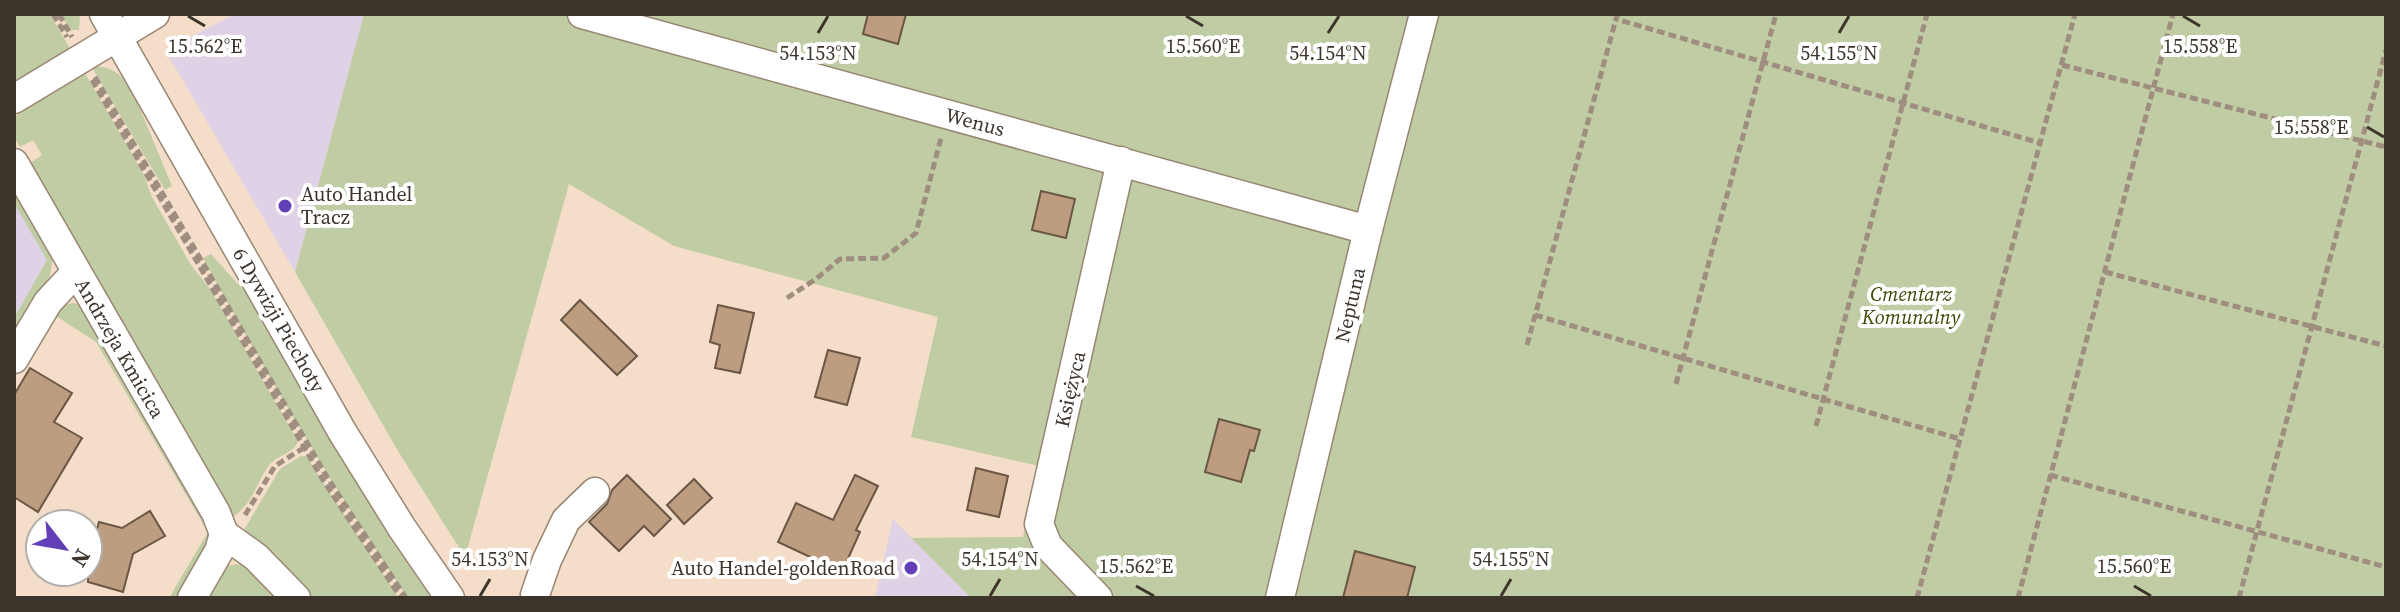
<svg xmlns="http://www.w3.org/2000/svg" width="2400" height="612" font-family="'Source Serif 4',serif">
  <style>
    .commercial { fill: #dfd2e6 }
    .green { fill: #c0cca3 }
    .building { fill: #bd9c7f; stroke: #6a5645; stroke-width: 2 }
    .lines { fill: none; stroke-linecap: round; stroke-linejoin: round }
    .minor-casing { stroke: #998573; stroke-width: 31 }
    .path { stroke: #9f8e80; stroke-width: 5; stroke-dasharray: 8 4; stroke-linecap: butt }
    .minor { stroke: #fff; stroke-width: 28 }
    .ticks { fill: none; stroke: #3d342c; stroke-width: 3 }
    .poi-dot { fill: #633fb7; stroke: #fff; stroke-width: 3 }
    .labels { text-anchor: middle; dominant-baseline: central; stroke-width: 8; stroke-linejoin: round; paint-order: stroke }
    .street-label { font-size: 20px; fill: #3d342c; stroke: #fff }
    .poi-label { font-size: 20px; fill: #3d342c; stroke: #fff; text-anchor: start }
    .park-label { font-size: 20px; font-style: italic; fill: #3b4805; stroke: #fff }
    .ticks-label { font-size: 20px; text-anchor: middle; fill: #3d342c; stroke: #fff; stroke-width: 8; stroke-linejoin: round; paint-order: stroke }
  </style>
  <rect width="100%" height="100%" fill="#f4ddc9"/>
  <g class="commercial">
    <path d="M235,14H364L295,272L165,50Z"/>
    <path d="M14,203L48,260L14,318Z"/>
    <path d="M893,519L971,598H875Z"/>
  </g>
  <g class="green">
    <path d="M14,14H50L70,49L14,87Z"/>
    <path d="M61,14H80L79,30H70Z"/>
    <path d="M364,14H2386V598H971L911,538L1023,537L1039,466L911,437L938,317L674,246L569,184L465,557L398,451L295,272Z"/>
    <path d="M91,66C113,66 122,75 133,92L172,186L165,190Z"/>
    <path d="M83,70L143,173L152,197L191,265L210,289L298,441C294,454 277,455 269,465C256,483 252,506 232,517L29,164L42,155L33,140L20,147L14,137V118L18,114Z"/>
    <path d="M14,183L53,256L50,277L14,340V318L47,260L14,203Z"/>
    <path d="M211,254L254,302L434,598H408C333,488 266,374 203,258Z"/>
    <path d="M74,303L80,305L210,522L212,538L180,598H169L208,532L96,342L53,314L64,305Z"/>
    <path d="M301,456H306L399,598H310L244,530L280,469Z"/>
    <path d="M235,564L245,565L281,598H204L224,567Z"/>
  </g>
  <g class="building">
    <path d="M868,14H906L898,44L863,34Z"/>
    <path d="M1041,191L1075,199L1066,238L1032,230Z"/>
    <path d="M580,300L637,356L617,375L561,320Z"/>
    <path d="M718,305L754,313L740,373L715,368L720,345L710,342Z"/>
    <path d="M828,350L860,358L847,405L815,397Z"/>
    <path d="M30,368L72,393L54,422L82,438L38,512L14,497V395Z"/>
    <path d="M1219,419L1260,430L1254,451L1250,450L1241,482L1205,472Z"/>
    <path d="M976,468L1008,476L999,517L967,510Z"/>
    <path d="M627,475L671,519L654,536L644,526L619,551L589,522L607,504L612,490Z"/>
    <path d="M855,475L878,486L856,530L860,532L842,572L778,542L796,503L833,520Z"/>
    <path d="M694,479L712,498L684,524L667,505Z"/>
    <path d="M150,511L165,536L133,554L123,592L88,582V550L91,551L99,522L122,528Z"/>
    <path d="M1355,551L1415,567L1407,598H1343Z"/>
  </g>
  <g class="lines">
    <defs>
      <g id="minor">
        <path d="M104,14L343,433L402,528L450,598"/>
        <path d="M582,14L1368,230"/>
        <path d="M14,99L155,14"/>
        <path d="M14,163L216,513L224,534"/>
        <path d="M14,359L48,302L76,272"/>
        <path d="M224,534L256,557L296,598"/>
        <path d="M535,595L547,560L566,520L595,492"/>
        <path d="M192,598L219,551L224,534"/>
        <path d="M1098,598L1048,546L1039,524L1121,161"/>
        <path d="M1280,598L1368,230L1424,14"/>
      </g>
    </defs>
    <use href="#minor" class="minor-casing"/>
    <g class="path">
      <path d="M53,14L67,37"/>
      <path d="M59,14L72,37"/>
      <path d="M1618,14L1616,19L2040,143"/>
      <path d="M2062,65L2386,147"/>
      <path d="M95,77L327,477L406,598"/>
      <path d="M92,80L323,480L401,598"/>
      <path d="M2105,272L2386,346"/>
      <path d="M787,298L816,279L840,259L884,258L916,233L941,138"/>
      <path d="M1535,315L1960,439"/>
      <path d="M1527,345L1616,19"/>
      <path d="M1676,384L1776,14"/>
      <path d="M1816,426L1927,14"/>
      <path d="M2050,475L2386,567"/>
      <path d="M245,515L275,466L305,447"/>
      <path d="M1917,598L2075,14"/>
      <path d="M2018,598L2173,14"/>
      <path d="M2239,598L2386,50"/>
    </g>
    <use href="#minor" class="minor"/>
  </g>
  <path class="ticks" d="M188,16L205,26M1186,16L1203,26M2183,16L2200,26M818,33L828,16M1328,33L1339,16M1839,33L1849,16M2367,127L2384,137M1136,586L1154,596M2134,586L2151,596M480,596L490,579M990,596L1000,579M1501,596L1511,579"/>
  <g class="poi-dot">
    <circle cx="285" cy="206" r="8"/>
    <circle cx="911" cy="568" r="8"/>
  </g>
  <g class="labels">
    <g class="street-label">
      <text transform="translate(975 122) rotate(15)">Wenus</text>
      <text transform="translate(1350 305) rotate(-77)">Neptuna</text>
      <text transform="translate(279 320) rotate(60)">6 Dywizji Piechoty</text>
      <text transform="translate(120 348) rotate(60)">Andrzeja Kmicica</text>
      <text transform="translate(1070 389) rotate(-77)">Księżyca</text>
    </g>
    <g class="poi-label">
      <text x="301" y="194">Auto Handel<tspan x="301" dy="23">Tracz</tspan></text>
      <text x="895" y="568" text-anchor="end">Auto Handel-goldenRoad</text>
    </g>
    <g class="park-label">
      <text x="1911" y="294">Cmentarz<tspan x="1911" dy="23">Komunalny</tspan></text>
    </g>
  </g>
  <g class="ticks-label">
    <text x="205" y="53">15.562°E</text>
    <text x="1203" y="53">15.560°E</text>
    <text x="2200" y="53">15.558°E</text>
    <text x="818" y="60">54.153°N</text>
    <text x="1328" y="60">54.154°N</text>
    <text x="1839" y="60">54.155°N</text>
    <text x="2311" y="134">15.558°E</text>
    <text x="490" y="566">54.153°N</text>
    <text x="1000" y="566">54.154°N</text>
    <text x="1511" y="566">54.155°N</text>
    <text x="1136" y="573">15.562°E</text>
    <text x="2134" y="573">15.560°E</text>
  </g>
  <rect width="2400" height="612" fill="none" stroke="#3d342c" stroke-width="32"/>
  <g transform="translate(64 548) rotate(121)"><circle r="38" fill="#ffffff" stroke="#b1aeab" stroke-width="2"/>
  <path d="M0-6L14 30L0 20L-14 30Z" fill="#633fb7"/>
  <text y="-12" font-size="22" font-weight="bold" text-anchor="middle" fill="#3d342c">N</text>
  </g>
</svg>
